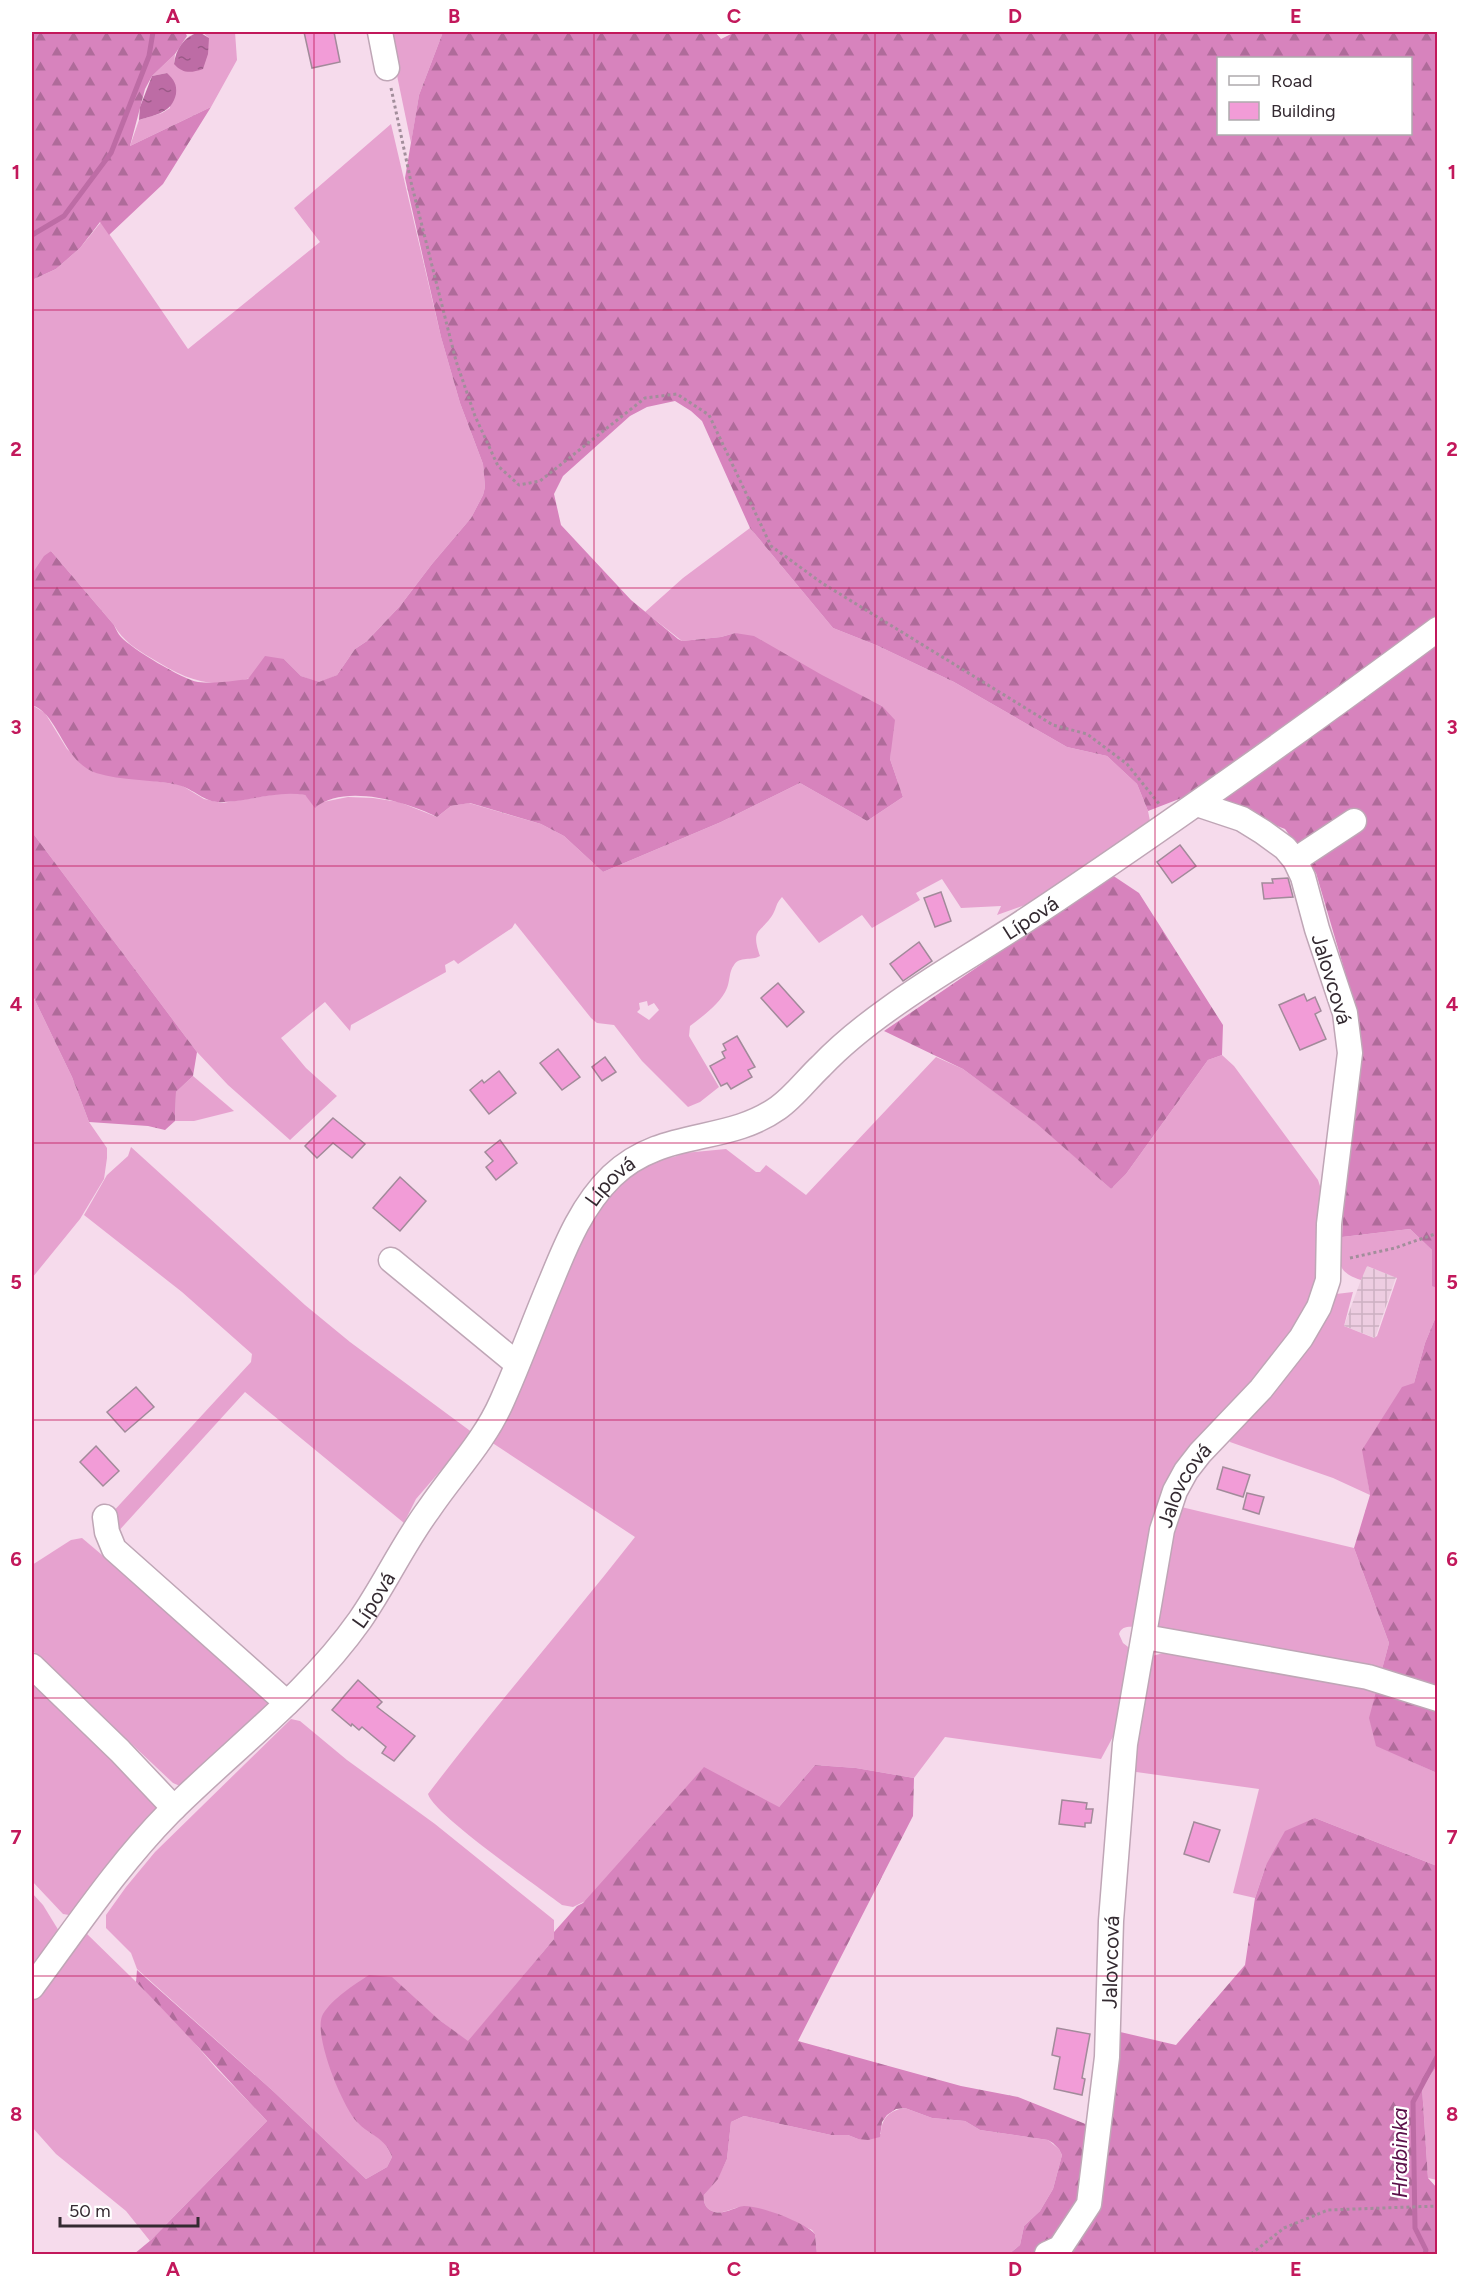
<svg xmlns="http://www.w3.org/2000/svg" width="1469" height="2286" font-family="Figtree,sans-serif">
  <style>
    .industrial { fill: url(#industrial-grid) }
    .grass { fill: #e6a2cf; fill-rule: evenodd }
    .forest { fill: url(#forest-firs); fill-rule: evenodd }
    .water { fill: url(#water-ripples) }
    .lines { fill: none; stroke-linecap: round; stroke-linejoin: round }
    .stream { stroke: #bd6ca5; stroke-width: 5 }
    .building { fill: #f29cd7; stroke: #a28a9a; stroke-width: 1.5 }
    .minor-casing { stroke: #bfa6b6; stroke-width: 27 }
    .path { stroke: #a28e9b; stroke-width: 3; stroke-dasharray: 3 3; stroke-linecap: butt }
    .minor { stroke: #fff; stroke-width: 24 }
    .grid { fill: none; stroke: #c2185b; stroke-width: 1.5; stroke-opacity: 0.55 }
    .labels { text-anchor: middle; dominant-baseline: central; stroke-width: 4.5; stroke-linejoin: round; paint-order: stroke }
    .street-label { font-size: 21px; fill: #342a31; stroke: #fff }
    .water-label { font-size: 22px; font-style: italic; fill: #5a0f49; stroke: #fff }
    .neatline { fill: none; stroke: #c2185b; stroke-width: 2 }
    .grid-label { font-size: 20px; text-anchor: middle; font-weight: bold; fill: #c2185b }
  </style>
  <defs>
    <pattern id="industrial-grid" width="8" height="8" patternUnits="userSpaceOnUse" patternTransform="scale(1.5)"><rect width="8" height="8" fill="#edcde1"/><path d="M0 4h8M4 0v8" fill="none" stroke="#ccb0c2"/></pattern>
    <pattern id="forest-firs" width="22" height="20" patternUnits="userSpaceOnUse" patternTransform="scale(1.5)"><rect width="22" height="20" fill="#d783bd"/><path d="M5 1l3.5 6h-7zM16 11l3.5 6h-7z" fill="#af6b9a"/></pattern>
    <pattern id="water-ripples" width="26" height="14" patternUnits="userSpaceOnUse" patternTransform="scale(1.5)"><rect width="26" height="14" fill="#bd6ca5"/><path d="M2 4q2-2 4 0t4 0M15 11q2-2 4 0t4 0" fill="none" stroke="#9a5987"/></pattern>
  </defs>
  <rect width="100%" height="100%" fill="#f6dbec"/>
  <path class="industrial" d="M1366,1266L1396,1277L1375,1338L1344,1326Z"/>
  <g class="grass">
    <path d="M202,32H235L237,60L211,107L130,146L139,120L162,113L170,108L167,73L152,76L175,54L174,64L209,38Z"/>
    <path d="M388,32H443L419,95L411,143Z"/>
    <path d="M391,124L441,337L460,403L483,464L485,487L483,495L471,518L432,564L400,606L367,641L355,649L337,675L319,683L301,676L284,659C272,666 259,675 247,679C208,690 184,678 151,658C136,649 123,641 114,625L51,551L32,574V280L56,269L80,248L101,222L188,349L320,242L294,208Z"/>
    <path d="M750,528L833,628L876,645L954,682L1067,747L1107,756L1137,784L1148,811L1151,826L1045,898L997,915L1001,906L961,908L942,879L916,893L920,900L872,928L862,915L819,943L782,897C775,905 777,907 773,914C761,934 750,927 760,956C752,961 739,956 734,965C729,971 730,981 727,988C721,1003 703,1016 690,1026L689,1036L719,1087L700,1102L688,1107L642,1061L614,1025L597,1023L591,1018L515,923L512,928L458,964L454,960L445,965L446,972L351,1025L350,1031L325,1002L281,1038L306,1068L337,1096L290,1140L228,1085L197,1052L32,832V705L45,713L67,749L94,772L181,785L204,799L222,803L290,792L305,795L313,804L348,797L373,798L399,802L437,817L451,806L469,803L541,824L564,836L603,872L721,822L800,783L867,821L903,797L890,759L891,744L882,706L735,633L721,637L682,641L645,612L683,578ZM647,1001L648,1006L654,1003L659,1010L649,1020L637,1012L640,1009L639,1003Z"/>
    <path d="M32,994L72,1077L89,1122L107,1148V1158L104,1179L80,1219L32,1278Z"/>
    <path d="M1222,1055L1234,1066L1318,1180L1322,1192L1316,1287L1294,1335L1196,1443L1138,1627C1130,1627 1122,1625 1119,1634L1123,1643L1132,1650L1122,1720L1101,1759L945,1737L914,1778L856,1768L815,1765L779,1807L573,1907L562,1905C539,1887 434,1815 428,1794C494,1707 567,1624 635,1537L491,1442L556,1285L603,1201L617,1190L619,1180L650,1160L674,1157L684,1153L726,1149L756,1172H760L766,1165L806,1195L936,1057L963,1069L1037,1123L1111,1189L1126,1174L1208,1060Z"/>
    <path d="M193,1076L234,1111L194,1121H175L176,1092Z"/>
    <path d="M131,1147L305,1305L350,1342L473,1433L416,1499L404,1523L245,1392L115,1535L110,1515L251,1362L252,1354L182,1292L84,1215L107,1175L128,1156Z"/>
    <path d="M1410,1229L1432,1250V1285L1437,1288V1314L1425,1343L1414,1383L1363,1450L1370,1495L1333,1478L1230,1442L1231,1435L1336,1294L1353,1292L1344,1326L1374,1338L1377,1336L1397,1278L1367,1266L1361,1280C1336,1272 1337,1261 1342,1237Z"/>
    <path d="M1177,1506L1354,1548L1389,1643L1380,1677L1153,1633Z"/>
    <path d="M82,1538L252,1682L268,1699V1705L180,1786L173,1783L32,1650V1565L71,1540Z"/>
    <path d="M1179,1649L1377,1688L1376,1745L1437,1773V1866L1315,1818L1266,1865L1255,1898L1233,1893L1259,1789L1129,1771L1148,1657Z"/>
    <path d="M32,1675L155,1794L159,1809L74,1912L69,1915L63,1914L32,1881Z"/>
    <path d="M291,1719L300,1721L347,1760L435,1824L554,1920V1939L468,2042L438,2019L357,2122L389,2146L392,2157L387,2167L366,2179L273,2091L137,1969L131,1953L106,1928V1915L126,1887L155,1852Z"/>
    <path d="M32,1893L43,1905L62,1936L32,1976Z"/>
    <path d="M85,1932L173,2018L216,2068L267,2121L150,2241L126,2211L56,2154L32,2127V2002Z"/>
    <path d="M1437,2066V2180L1428,2178L1422,2087Z"/>
    <path d="M905,2108L932,2118L965,2121L980,2130L1048,2140L1059,2149L1062,2155L1053,2189L1040,2211L1024,2226L1020,2245L1009,2254H817L815,2234L812,2230C791,2220 768,2208 744,2207C733,2206 723,2216 712,2211C705,2208 703,2201 704,2195L718,2178L727,2159L731,2122L744,2116L831,2135H848L858,2139L881,2134C881,2118 890,2110 905,2108Z"/>
  </g>
  <g class="forest">
    <path d="M32,32H185L187,36L175,54L152,76L145,89L130,146L211,107L163,184L109,235L100,222L80,248L56,269L32,280Z"/>
    <path d="M443,32H715L721,39L735,32H1437V1288L1432,1286V1250L1410,1229L1342,1237L1345,1166L1355,1120L1359,1020L1316,873L1285,829L1192,794L1148,811L1137,784L1107,756L1067,747L954,682L876,645L833,628L750,528L702,421L691,411L675,401L647,407L630,416L563,476L554,494L561,525L631,600L678,639L682,641L721,637L735,633L754,636L822,675L882,706L895,720L890,759L903,797L867,821L800,783L721,822L603,872L564,836L541,824L470,803L451,806L437,817C407,802 344,783 315,808L305,795C278,790 252,801 224,802C205,804 195,789 178,785C151,779 122,781 96,773C62,761 59,714 32,705V574L44,556L51,551L114,625C116,629 118,634 121,637C132,649 182,679 198,682C215,684 231,681 248,679L265,656L284,659L301,676L319,682L337,675L355,649L367,641L400,606L432,564L471,518L483,495L485,487L483,464L460,403L441,337L405,178L419,95ZM1218,58H1410V134H1218Z"/>
    <path d="M32,832L197,1052L193,1076L176,1092L175,1121L165,1130L148,1126L89,1122L72,1077L32,994Z"/>
    <path d="M1112,875L1139,893L1223,1025L1222,1055L1208,1060L1126,1174L1111,1189L1036,1123L963,1069L884,1031Z"/>
    <path d="M1437,1314V1773L1376,1746L1369,1718L1389,1643L1354,1548L1370,1495L1362,1450L1402,1387L1414,1383L1425,1343Z"/>
    <path d="M815,1765L856,1768L914,1778L913,1816L798,2041L961,2086L1018,2097L1088,2125L1116,2031L1176,2045L1245,1965L1255,1898L1266,1865L1285,1831L1315,1818L1437,1866V2066L1422,2087L1428,2178L1437,2188V2254H1009L1020,2245L1024,2226L1040,2211L1053,2189L1062,2155L1059,2149L1053,2143L1048,2140L980,2130L965,2121L932,2118L905,2108L896,2109L887,2115L882,2122L880,2137L868,2140L858,2139L848,2135H831L744,2116L731,2122L727,2159L718,2179L704,2195C703,2201 705,2208 712,2211C723,2216 734,2207 744,2206C761,2206 804,2222 815,2234L817,2254H134L151,2240L267,2121C223,2075 181,2027 136,1982L137,1970L273,2091L366,2179L387,2167L392,2157C386,2138 369,2135 357,2122C342,2106 312,2033 323,2014C332,1999 355,1984 369,1975L392,1977L438,2019L468,2041L554,1939V1932L577,1906L583,1903L704,1767L779,1807Z"/>
  </g>
  <g class="water">
    <path d="M199,32L209,38L208,54L203,69C191,73 183,74 174,64C176,48 184,37 199,32Z"/>
    <path d="M167,73C174,80 177,84 176,94C172,113 155,115 139,120L140,107L152,76Z"/>
  </g>
  <g class="lines">
    <g class="stream">
      <path d="M32,235L64,216L111,153L149,56L153,32"/>
      <path d="M1425,2254L1426,2250L1415,2228L1413,2102L1438,2055"/>
    </g>
  </g>
  <g class="building">
    <path d="M304,32H334L340,62L312,68Z"/>
    <path d="M1180,845L1196,866L1172,883L1157,862Z"/>
    <path d="M1288,878L1293,897L1264,899L1262,883H1273L1272,879Z"/>
    <path d="M941,892L951,921L935,927L924,898Z"/>
    <path d="M919,942L932,961L903,981L890,964Z"/>
    <path d="M778,983L804,1012L787,1027L761,998Z"/>
    <path d="M1304,994L1307,1001L1315,997L1321,1011L1315,1014L1326,1039L1300,1050L1279,1005Z"/>
    <path d="M737,1036L755,1067L748,1070L752,1077L731,1089L727,1083L721,1086L710,1066L725,1058L722,1052L726,1050L723,1044Z"/>
    <path d="M558,1049L580,1077L562,1090L540,1063Z"/>
    <path d="M605,1057L616,1072L602,1081L592,1067Z"/>
    <path d="M499,1071L516,1093L489,1114L470,1090L482,1080L484,1083Z"/>
    <path d="M333,1118L365,1144L352,1158L333,1143L317,1158L305,1146Z"/>
    <path d="M500,1140L517,1163L496,1180L486,1167L493,1161L485,1152Z"/>
    <path d="M400,1177L426,1201L400,1231L373,1208Z"/>
    <path d="M136,1387L154,1407L125,1432L107,1412Z"/>
    <path d="M96,1446L119,1471L103,1486L80,1462Z"/>
    <path d="M1223,1467L1250,1475L1243,1497L1217,1489Z"/>
    <path d="M1247,1493L1264,1497L1259,1514L1243,1509Z"/>
    <path d="M358,1680L382,1702L377,1707L415,1736L394,1761L382,1753L386,1747L362,1727L359,1730L352,1724L351,1726L332,1710Z"/>
    <path d="M1062,1800L1087,1803L1086,1809H1093L1091,1823H1085V1827L1059,1824Z"/>
    <path d="M1194,1822L1220,1830L1209,1862L1184,1854Z"/>
    <path d="M1057,2028L1090,2034L1082,2078L1085,2079L1082,2095L1054,2089L1060,2057L1052,2055Z"/>
  </g>
  <g class="lines">
    <defs>
      <g id="minor">
        <path d="M380,32L387,68"/>
        <path d="M1295,860L1354,821"/>
        <path d="M391,1260L516,1363"/>
        <path d="M105,1517L107,1532L114,1549L287,1703"/>
        <path d="M1145,1637L1368,1677L1438,1699"/>
        <path d="M32,1666L120,1751L174,1808"/>
        <path id="s1" d="M32,1987C76,1928 117,1866 169,1813C233,1749 307,1695 360,1620C385,1584 403,1544 429,1509C454,1472 484,1442 502,1401C520,1361 535,1319 552,1279C567,1242 583,1204 612,1176C662,1128 726,1145 778,1108C794,1097 807,1079 821,1066C842,1044 866,1025 890,1008C934,976 981,950 1026,920C1166,827 1303,729 1438,629"/>
        <path id="s2" d="M1047,2254L1060,2248L1089,2204L1107,2057L1111,1921L1125,1744L1162,1530L1175,1491L1186,1471L1200,1453L1261,1389L1301,1338L1319,1307L1328,1280L1329,1224L1350,1053L1345,1013L1317,929L1303,877L1295,860L1285,848L1263,832L1242,819L1197,804"/>
      </g>
    </defs>
    <use href="#minor" class="minor-casing"/>
    <g class="path">
      <path d="M391,88L411,182L456,361L475,416L498,466L519,485L540,481L645,398L677,394L709,415L771,546L822,583L1053,725L1087,734L1127,764L1160,805"/>
      <path d="M1350,1258L1395,1248L1438,1233"/>
      <path d="M1251,2254L1284,2228L1328,2210L1438,2206"/>
    </g>
    <use href="#minor" class="minor"/>
  </g>
  <path class="grid" d="M314,32V2254M594,32V2254M875,32V2254M1155,32V2254M32,310H1438M32,588H1438M32,866H1438M32,1143H1438M32,1420H1438M32,1698H1438M32,1976H1438"/>
  <g class="labels">
    <g class="street-label">
      <text stroke="none"><textPath href="#s1" startOffset="1506">Lípová</textPath></text>
      <text transform="translate(1332 979) rotate(73)">Jalovcová</text>
      <text stroke="none"><textPath href="#s1" startOffset="1002">Lípová</textPath></text>
      <text stroke="none"><textPath href="#s2" startOffset="796">Jalovcová</textPath></text>
      <text stroke="none"><textPath href="#s1" startOffset="518">Lípová</textPath></text>
      <text stroke="none"><textPath href="#s2" startOffset="310">Jalovcová</textPath></text>
    </g>
    <g class="water-label">
      <text transform="translate(1399 2153) rotate(-90)">Hrabinka</text>
    </g>
  </g>
  <rect width="1469" height="2286" fill="none" stroke="#ffffff" stroke-width="66"/>
  <rect x="1217" y="57" width="195" height="78" fill="#ffffff" stroke="#aeaaad" stroke-width="1.5"/>
  <rect x="1229" y="76" width="30" height="9" fill="#ffffff" stroke="#aeaaad" stroke-width="1.5"/>
  <text x="1271" y="87" font-size="18" fill="#342a31">Road</text>
  <rect x="1229" y="102" width="30" height="18" fill="#f29cd7" stroke="#aeaaad" stroke-width="1.5"/>
  <text x="1271" y="117" font-size="18" fill="#342a31">Building</text>
  <path d="M60 2217v9h138v-9" fill="none" stroke="#342a31" stroke-width="3"/>
  <text x="69" y="2217" font-size="18" fill="#342a31" stroke="#ffffff" stroke-width="4.5" paint-order="stroke">50 m</text>
  <rect x="33" y="33" width="1403" height="2220" class="neatline"/>
  <g class="grid-label">
    <text x="173" y="23">A</text>
    <text x="454" y="23">B</text>
    <text x="734" y="23">C</text>
    <text x="1015" y="23">D</text>
    <text x="1296" y="23">E</text>
    <text x="16" y="179">1</text>
    <text x="1452" y="179">1</text>
    <text x="16" y="456">2</text>
    <text x="1452" y="456">2</text>
    <text x="16" y="734">3</text>
    <text x="1452" y="734">3</text>
    <text x="16" y="1011">4</text>
    <text x="1452" y="1011">4</text>
    <text x="16" y="1289">5</text>
    <text x="1452" y="1289">5</text>
    <text x="16" y="1566">6</text>
    <text x="1452" y="1566">6</text>
    <text x="16" y="1844">7</text>
    <text x="1452" y="1844">7</text>
    <text x="16" y="2121">8</text>
    <text x="1452" y="2121">8</text>
    <text x="173" y="2276">A</text>
    <text x="454" y="2276">B</text>
    <text x="734" y="2276">C</text>
    <text x="1015" y="2276">D</text>
    <text x="1296" y="2276">E</text>
  </g>
</svg>
